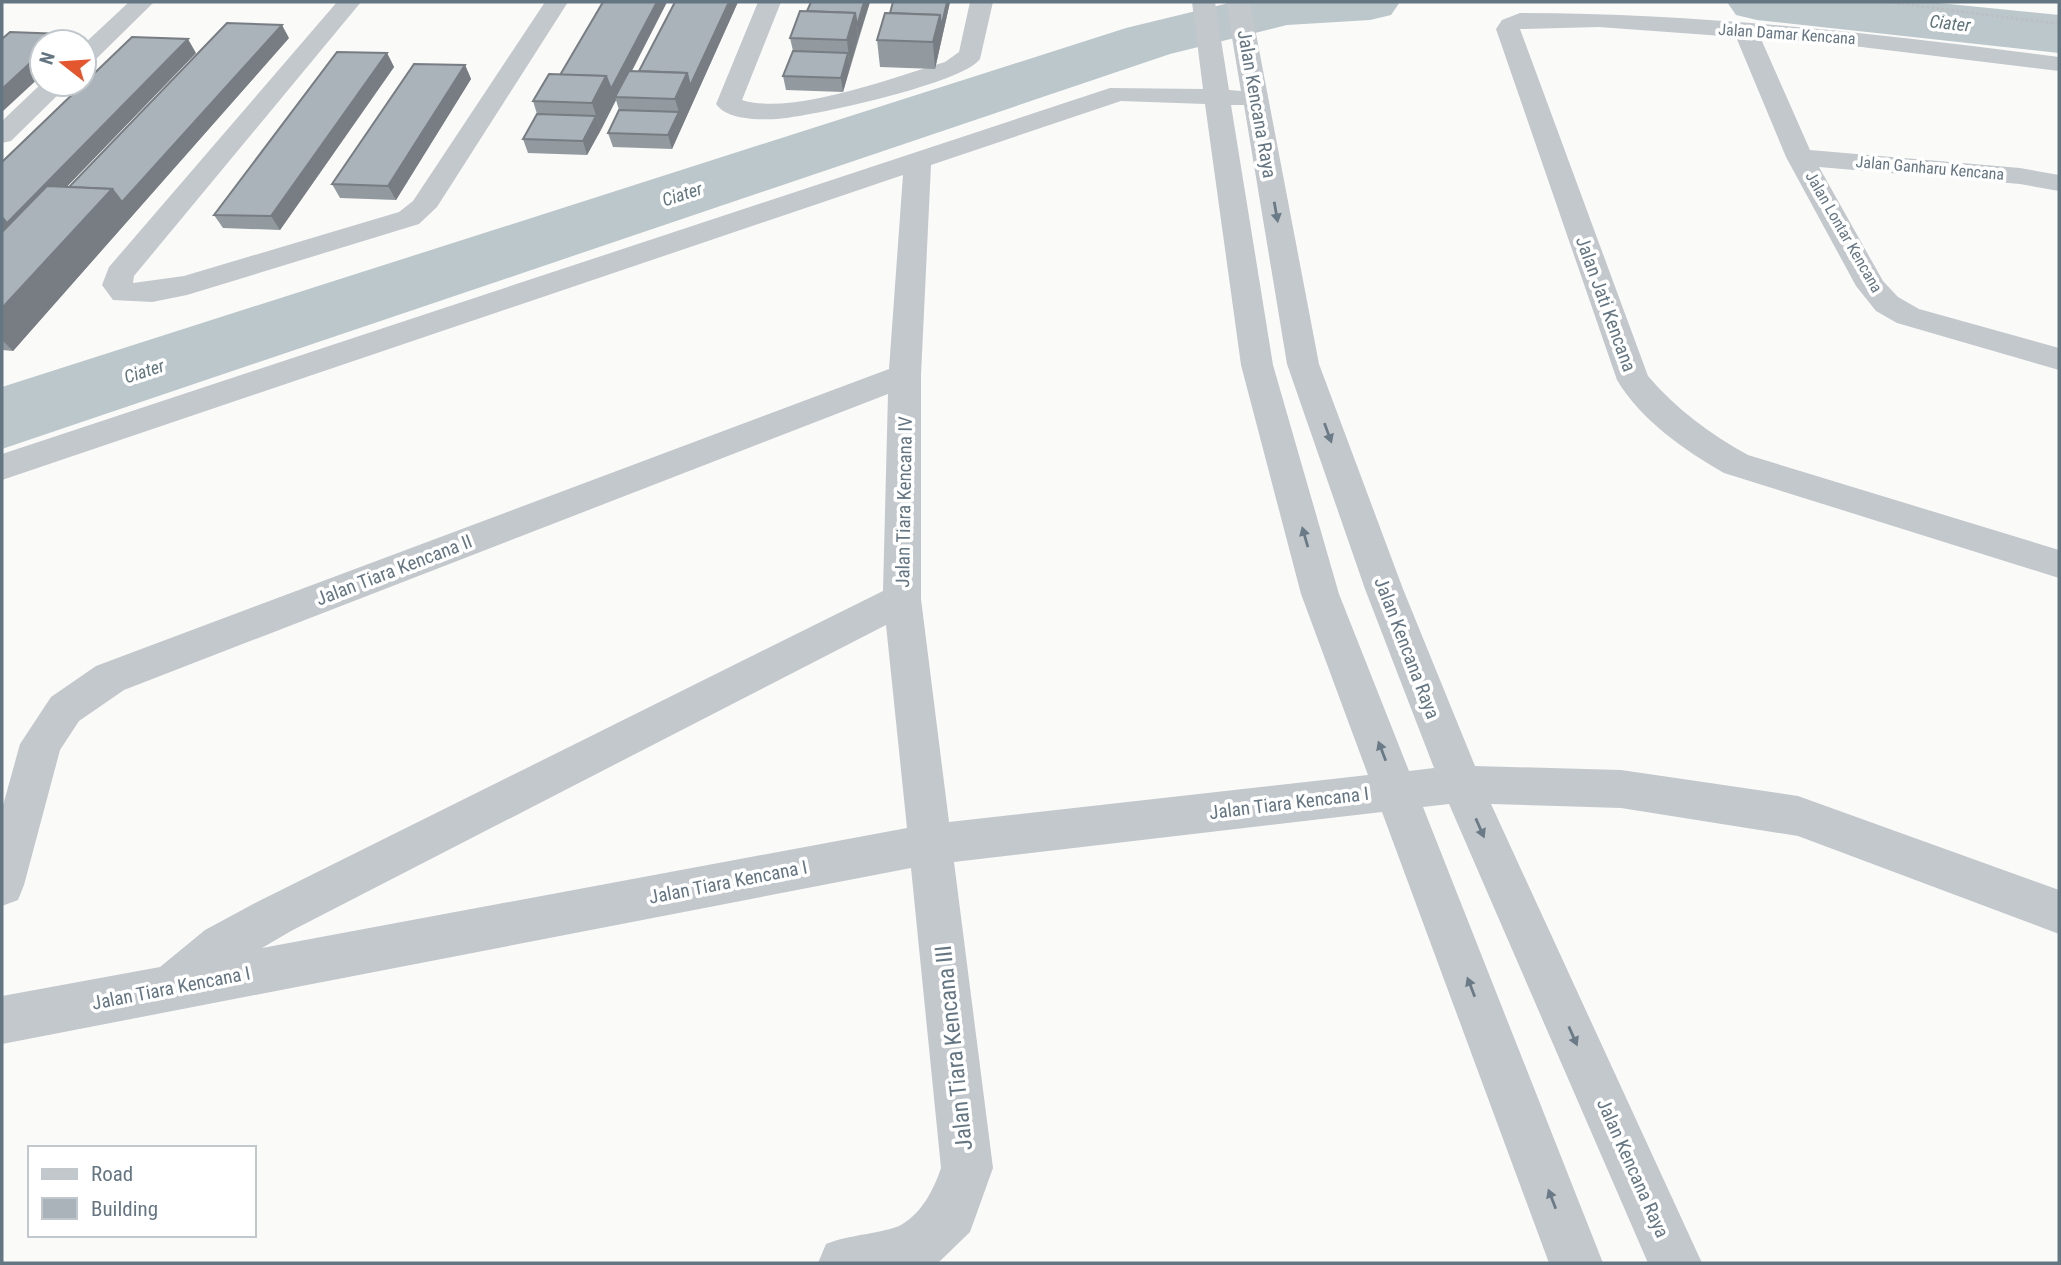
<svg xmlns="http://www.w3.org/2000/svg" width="2061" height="1265" font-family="'Roboto Condensed',sans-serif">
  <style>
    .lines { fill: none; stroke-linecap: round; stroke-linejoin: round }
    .river { fill: #bbc7cb; fill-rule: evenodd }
    .path { stroke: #bbbfc2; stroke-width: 2.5; stroke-dasharray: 2.5 2.5; stroke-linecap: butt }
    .minor { fill: #c3c8cc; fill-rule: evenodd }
    .wall { fill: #929a9f }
    .shaded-wall { fill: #777d82 }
    .building { fill: #aab3b9; stroke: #777d82; stroke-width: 2 }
    .oneway { fill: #6a7a87 }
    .labels { text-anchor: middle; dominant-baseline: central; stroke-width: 7; stroke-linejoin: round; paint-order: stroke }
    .far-street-label { font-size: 16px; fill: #657683; stroke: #fff }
    .far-water-label { font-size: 18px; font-style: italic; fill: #60757c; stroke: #fff }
    .street-label { font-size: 19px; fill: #657683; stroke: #fff }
    .near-street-label { font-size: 23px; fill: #657683; stroke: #fff }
  </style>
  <rect width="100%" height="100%" fill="#fafaf8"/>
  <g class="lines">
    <g class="river">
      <path d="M1233,2H1400L1391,15L1370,20L1287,25L1170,54L2,449V387L1126,28Z"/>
      <path d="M1727,2H1929L2059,15V53L1757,20L1736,15Z"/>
    </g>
    <path class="path" d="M1887,2L2059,24"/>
    <g class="minor">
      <path d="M129,2H154L93,62L84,64V44Z"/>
      <path d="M337,2H361L134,276L133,283L184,276L399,212L413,201L545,2H568L437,207L419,224L187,295L152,302L113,300L102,285L109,267Z"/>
      <path d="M758,2H781L742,100C793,116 894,77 945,62L959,52L970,2H993L980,59C964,83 810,117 776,119C759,120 727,120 716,104Z"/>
      <path d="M1192,2H1215L1229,90L1241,91L1226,2H1250L1319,364L1403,589L1475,766L1621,770L1798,796L2059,890V934L1798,836L1621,808L1491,804L1702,1263H1648L1449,804L1423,807L1603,1263H1549L1382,812L954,862L993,1168L970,1232L938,1263H818L826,1244C847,1235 885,1233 901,1225C922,1213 934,1189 941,1168L911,868L2,1044V996L160,967L205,930L259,901L883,591L888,394L124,690L79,721L60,750L24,885L18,900L2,906V809L20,744L51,697L96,666L889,369L903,175L2,480V454L1110,88L1203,89ZM1121,101L1205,104L1241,365L1301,594L1368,775L949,822L921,599V375L931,165ZM1231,105H1244L1287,364L1365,589L1434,768L1409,771L1339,594L1273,365ZM886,625L907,828L262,948L291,931Z"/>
      <path d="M1520,13C1700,13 1880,34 2059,57V71L1837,44L1761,39L1810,150L2020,168L2059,175V191L2020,184L1819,167L1883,281L1898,297L1919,309L2059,348V370L1897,323L1876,311L1856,286L1786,157L1736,37L1599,27L1520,29L1648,376C1676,409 1710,434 1748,455L2059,550V578L1724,473C1684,450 1641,420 1617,380L1496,29L1502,20Z"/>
      <path d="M42,83L69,84L11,141L2,143V121Z"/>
    </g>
  </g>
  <g class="wall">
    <path d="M667,2L632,71H639L738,2L672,149L613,147L608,133L619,110L616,100L587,155L528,153L523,139L537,114L533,101Z"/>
    <path d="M811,2H870L843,92L786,90L783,76L793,51L790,38L807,11Z"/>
    <path d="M950,2L935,69L880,67L877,40L890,13Z"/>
    <path d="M289,38L13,351L2,350V162L196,53L66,187H69Z"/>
    <path d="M387,53L394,67L280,230L223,228L214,215Z"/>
    <path d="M465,65L471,79L396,200L340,198L332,184Z"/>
  </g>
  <g class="shaded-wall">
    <path d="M657,2H667L618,97H615L616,100L601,130L592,103L606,76Z"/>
    <path d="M729,2H738L672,149L668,135L679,112L675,99L687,73Z"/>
    <path d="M864,2H870L858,39L857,26Z"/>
    <path d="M947,2H950L935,69L933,42L940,15Z"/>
    <path d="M855,13L858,39L850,67L847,40Z"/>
    <path d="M282,25L289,38L13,351L2,340V308L112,189Z"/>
    <path d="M62,34L68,42H53Z"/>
    <path d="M188,39L196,53L2,254V217Z"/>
    <path d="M42,52V75L2,112V89Z"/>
    <path d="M387,53L394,67L280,230L271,216Z"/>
    <path d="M848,53L850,67L843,92L841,78Z"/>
    <path d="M465,65L471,79L396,200L388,186Z"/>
    <path d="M596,116L601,130L587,155L583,141Z"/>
  </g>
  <g class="building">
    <path d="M603,2H657L611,89L606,76L560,75Z"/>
    <path d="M675,2H729L690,86L687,73L639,71Z"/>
    <path d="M811,2H864L857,26L855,13L807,11Z"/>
    <path d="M893,2H947L941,28L940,15L890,13Z"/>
    <path d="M800,11L855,13L847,40L790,38Z"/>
    <path d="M885,13L940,15L933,42L877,40Z"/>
    <path d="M227,23L282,25L122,202L112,189L69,187Z"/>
    <path d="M10,32L62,34L53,42H42V52L2,89V39Z"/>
    <path d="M132,37L188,39L7,223L2,217V162Z"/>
    <path d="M793,51L848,53L841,78L783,76Z"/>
    <path d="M337,52L387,53L271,216L214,215Z"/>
    <path d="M414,64L465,65L388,186L332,184Z"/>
    <path d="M629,71L687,73L675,99L615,97Z"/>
    <path d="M549,74L606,76L592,103L533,101Z"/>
    <path d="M619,110L679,112L668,135L608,133Z"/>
    <path d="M537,114L596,116L583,141L523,139Z"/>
    <path d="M47,186L112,189L2,308V232Z"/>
  </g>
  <defs><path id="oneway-solid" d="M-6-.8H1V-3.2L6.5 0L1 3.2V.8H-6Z" transform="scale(1.75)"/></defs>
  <g class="oneway">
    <use href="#oneway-solid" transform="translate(1276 212) rotate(80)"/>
    <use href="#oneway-solid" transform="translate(1328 433) rotate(70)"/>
    <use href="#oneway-solid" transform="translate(1305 537) rotate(-106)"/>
    <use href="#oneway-solid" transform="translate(1382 751) rotate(-111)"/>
    <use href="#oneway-solid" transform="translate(1480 828) rotate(66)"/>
    <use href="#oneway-solid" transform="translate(1471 987) rotate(-111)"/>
    <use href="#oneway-solid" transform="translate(1573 1036) rotate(66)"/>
    <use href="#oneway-solid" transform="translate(1552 1199) rotate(-111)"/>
  </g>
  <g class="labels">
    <g class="far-street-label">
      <text transform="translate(1787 34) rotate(4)">Jalan Damar Kencana</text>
      <text transform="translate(1930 168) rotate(5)">Jalan Ganharu Kencana</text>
      <text transform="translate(1844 232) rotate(60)">Jalan Lontar Kencana</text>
    </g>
    <g class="far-water-label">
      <text transform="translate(1950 23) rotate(6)">Ciater</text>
      <text transform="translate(682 194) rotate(-18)">Ciater</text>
      <text transform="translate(144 371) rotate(-18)">Ciater</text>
    </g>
    <g class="street-label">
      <text transform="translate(1257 104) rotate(80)">Jalan Kencana Raya</text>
      <text transform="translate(1606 304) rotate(70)">Jalan Jati Kencana</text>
      <text transform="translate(904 502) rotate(-89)">Jalan Tiara Kencana IV</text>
      <text transform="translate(394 570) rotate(-21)">Jalan Tiara Kencana II</text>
      <text transform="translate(1407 648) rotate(69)">Jalan Kencana Raya</text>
      <text transform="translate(1289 803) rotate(-7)">Jalan Tiara Kencana I</text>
      <text transform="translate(728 882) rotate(-11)">Jalan Tiara Kencana I</text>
      <text transform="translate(171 988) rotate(-11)">Jalan Tiara Kencana I</text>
      <text transform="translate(1633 1168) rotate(66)">Jalan Kencana Raya</text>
    </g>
    <g class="near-street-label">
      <text transform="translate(954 1048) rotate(-96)">Jalan Tiara Kencana III</text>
    </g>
  </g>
  <rect width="2061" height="1265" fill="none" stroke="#657683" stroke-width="7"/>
  <rect x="28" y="1146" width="228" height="91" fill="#ffffff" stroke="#c1c8cd" stroke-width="2"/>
  <rect x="42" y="1169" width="35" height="10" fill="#c3c8cc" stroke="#c1c8cd" stroke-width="2"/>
  <text x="91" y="1181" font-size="21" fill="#657683">Road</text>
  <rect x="42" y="1198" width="35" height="21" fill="#aab3b9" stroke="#c1c8cd" stroke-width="2"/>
  <text x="91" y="1216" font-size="21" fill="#657683">Building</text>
  <g transform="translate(63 63) rotate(287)"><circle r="33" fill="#ffffff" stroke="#c1c8cd" stroke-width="2"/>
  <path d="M0-5L12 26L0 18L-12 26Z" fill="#e4572e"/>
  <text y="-10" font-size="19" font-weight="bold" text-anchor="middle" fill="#657683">N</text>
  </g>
</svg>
